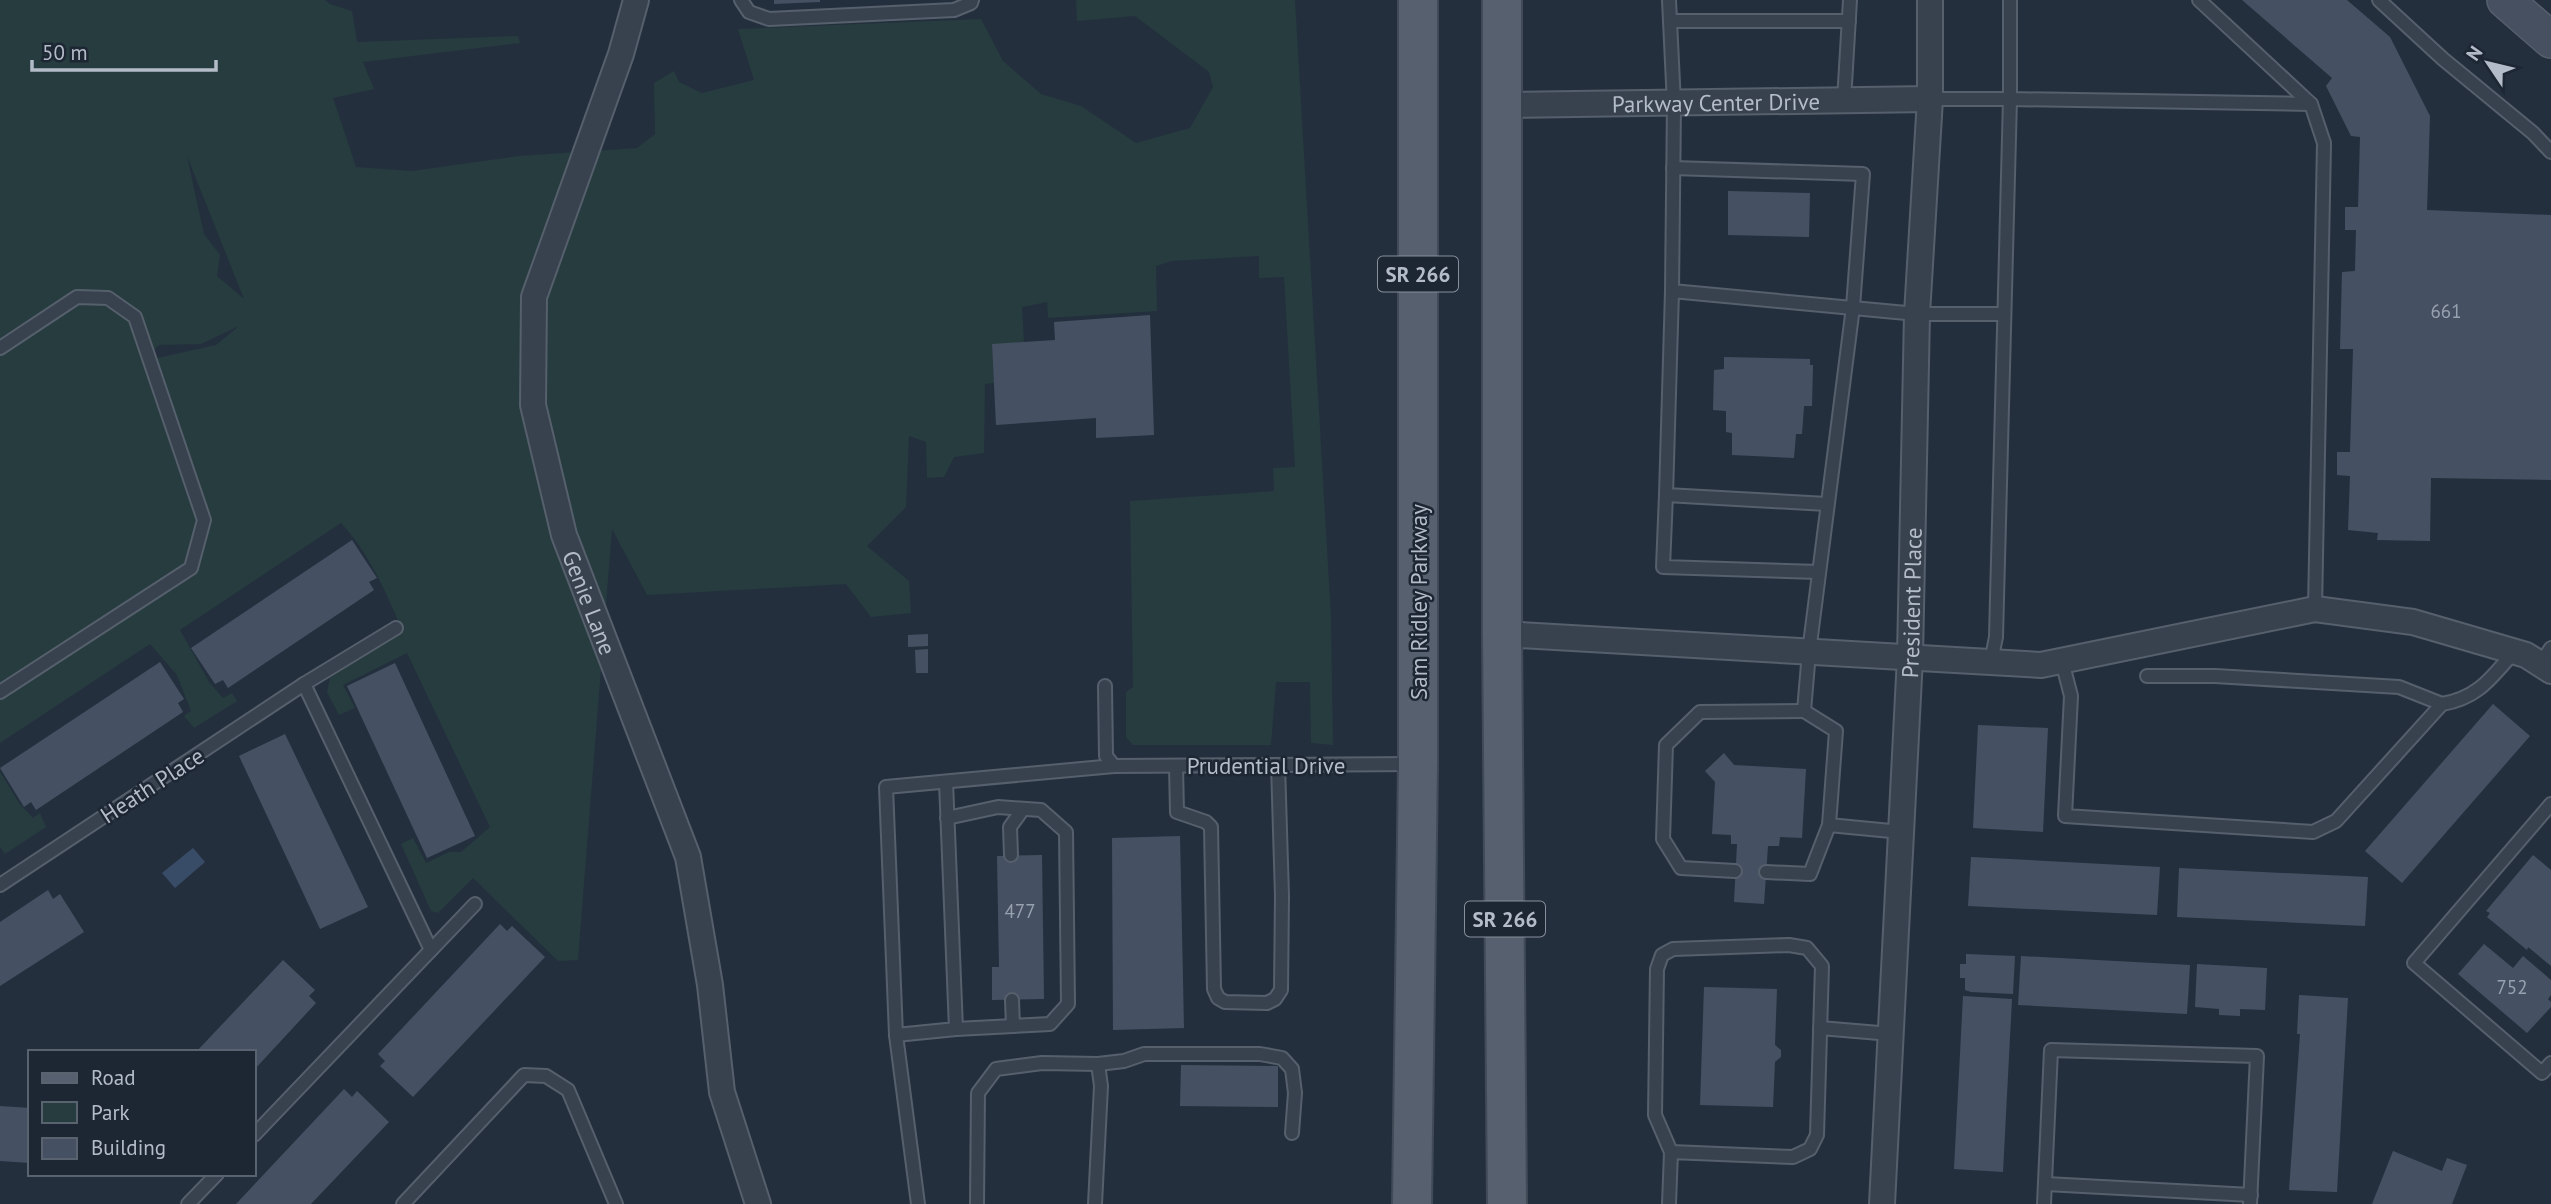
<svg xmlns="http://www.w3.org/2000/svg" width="2551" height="1204" font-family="'PT Sans',sans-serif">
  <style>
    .green { fill: #263c3f; fill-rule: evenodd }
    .water { fill: #394c67 }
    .building { fill: #455162 }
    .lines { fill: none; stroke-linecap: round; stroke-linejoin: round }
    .lane-casing { stroke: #565f6c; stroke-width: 16 }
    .street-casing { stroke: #565f6c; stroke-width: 28 }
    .secondary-casing { stroke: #565f6c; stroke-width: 38 }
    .primary-casing { stroke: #414a57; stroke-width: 42 }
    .lane { stroke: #38414e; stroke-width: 12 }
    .street { stroke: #38414e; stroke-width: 24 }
    .secondary { stroke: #465061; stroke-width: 35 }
    .primary { stroke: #56606e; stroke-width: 38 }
    .labels { text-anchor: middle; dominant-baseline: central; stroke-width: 5; stroke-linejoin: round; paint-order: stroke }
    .number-label { font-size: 19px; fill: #98a1af }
    .shield { fill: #1d2633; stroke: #878f9c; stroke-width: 2 }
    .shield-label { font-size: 21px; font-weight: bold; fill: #b4bcc9 }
    .street-label { font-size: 23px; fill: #b4bcc9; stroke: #1d2633 }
  </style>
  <rect width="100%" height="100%" fill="#242f3e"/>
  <g class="green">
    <path d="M0,0H325L330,4L352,11L357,42L518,36L520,43L363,62L374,89L333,98L356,167L412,171L519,156L637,148L655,134L654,83L674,71L679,82L702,93L754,80L738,29L981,19L1003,61L1041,94L1081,106L1136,143L1190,128L1213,87L1209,72L1135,16L1077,21L1076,0H1295L1331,617L1333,745L1311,743L1310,682H1276L1271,745H1133L1126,737V692L1133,687L1130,501L1274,491L1273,468L1295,467L1284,277L1259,278V256L1172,261L1156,266L1157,311L1048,318L1047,302L1022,307L1024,342L992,345L994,383L985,384L984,453L954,457L944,477L927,478L926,442L909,436L906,507L867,546L909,581L911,613L871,617L846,584L647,595L612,529L578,960L558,961L473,878L438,913L431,911L401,844L413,838L426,863L449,852H461L490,827L407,653L343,685L355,708L339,715L327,692L330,678L402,629C385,591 370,554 341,523L180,630L209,682L223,698L232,693L237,701L194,728L184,716L191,711L177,675L150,644L0,743ZM187,156L244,299L217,276L220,255L204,234ZM239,326L216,345L144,361L159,345L201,344Z"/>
    <path d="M0,772L19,803L33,818L40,813L46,827L5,854L0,847Z"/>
  </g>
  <path class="water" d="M193,848L205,862L175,888L162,873Z"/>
  <g class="building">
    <path d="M774,0H820V2L774,4Z"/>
    <path d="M2242,0H2347L2390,37L2430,116L2427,210L2551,215V480L2431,478L2430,541L2377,540L2378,533L2348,530L2350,476L2337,475V452H2350L2353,349H2340L2342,272L2355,271L2356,230H2345V207H2358L2360,137L2351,136L2326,86L2332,78Z"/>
    <path d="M1728,191L1810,193L1809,237L1728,235Z"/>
    <path d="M1150,315L1154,435L1096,438V418L996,425L992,344L1055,340L1054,322Z"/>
    <path d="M1724,357L1810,359V365H1813L1812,406H1804L1802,434H1796L1794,458L1732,455V433L1726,432V411L1713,410L1714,370L1724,369Z"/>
    <path d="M352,540L377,578L369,582L374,590L228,688L223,680L215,684L191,648Z"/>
    <path d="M928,634V646L908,647V635Z"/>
    <path d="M928,649V673H916L915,650Z"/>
    <path d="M160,662L184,699L178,703L183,712L36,810L31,802L24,807L0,768Z"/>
    <path d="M395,663L475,836L427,858L347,686Z"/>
    <path d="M2493,704L2530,736L2402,883L2365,851Z"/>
    <path d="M1978,725L2048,728L2043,832L1973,828Z"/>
    <path d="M285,734L368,907L320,929L239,756Z"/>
    <path d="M1724,753L1734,765L1806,769L1802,838L1780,837L1779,846H1768L1764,904L1734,902L1737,844H1731V835L1712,834L1715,782L1705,771Z"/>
    <path d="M1180,836L1184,1028L1113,1030L1112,838Z"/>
    <path d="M1042,855L1044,999L992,1000V967H999L997,856Z"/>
    <path d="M2533,855L2551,870V966L2528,947L2527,950L2487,917L2490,913L2486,911Z"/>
    <path d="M1971,857L2160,867L2157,915L1968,906Z"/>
    <path d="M2179,868L2368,877L2365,926L2177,917Z"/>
    <path d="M48,890L53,899L60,894L84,932L0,986V922Z"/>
    <path d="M500,924L507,931L512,926L545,957L413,1097L380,1066L385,1061L378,1054Z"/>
    <path d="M2484,944L2513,968L2523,956L2551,980V995L2548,999L2551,1002V1007L2527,1033L2458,974Z"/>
    <path d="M1966,954L2015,956L2013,994L1971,992L1965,990V978H1960V964H1966Z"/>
    <path d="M2021,956L2190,965L2187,1014L2018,1005Z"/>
    <path d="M283,960L315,990L309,996L316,1003L254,1070V1052H196Z"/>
    <path d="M2197,964L2267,968L2265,1010L2240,1009V1016L2219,1015V1009L2195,1007Z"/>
    <path d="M1704,987L1777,989L1775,1045L1781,1050V1057L1775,1062L1773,1107L1700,1105Z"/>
    <path d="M2299,995L2348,998L2337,1192L2289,1190L2300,1034H2297Z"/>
    <path d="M1963,996L2012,999L2003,1172L1954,1169Z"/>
    <path d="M1181,1065L1278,1066V1107L1180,1106Z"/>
    <path d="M344,1089L352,1097L357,1091L389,1122L311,1204H236Z"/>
    <path d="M0,1106L30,1108V1163L0,1161Z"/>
    <path d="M2393,1151L2442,1171L2447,1158L2467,1165L2452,1204H2372Z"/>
  </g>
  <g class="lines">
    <defs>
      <g id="lane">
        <path d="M741,0L749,12L769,19L954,10L971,3L972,0"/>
        <path d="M1669,0L1674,104L1672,291L1917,314H2004"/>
        <path d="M2010,0V99L2311,104"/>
        <path d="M2199,0L2311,104L2324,143L2315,609"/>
        <path d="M2379,0L2443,59L2533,133L2551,152"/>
        <path d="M1670,21H1849"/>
        <path d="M1930,99H2010L1996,637L1991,662"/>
        <path d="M1844,101L1850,0"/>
        <path d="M1673,168L1863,174L1853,307L1809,652L1804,711L1836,731L1829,825L1901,832"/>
        <path d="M1672,291L1666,495L1827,504"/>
        <path d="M0,348L77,297L108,298L135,317L204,520L191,568L0,692"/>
        <path d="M1666,495L1663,567L1819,572"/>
        <path d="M2062,661L2071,696L2065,816L2313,832L2336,821L2442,704C2478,698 2491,678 2514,652"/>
        <path d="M2540,664L2551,648"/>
        <path d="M2147,676H2215L2399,687L2442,704"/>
        <path d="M304,684L431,950"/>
        <path d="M1105,686L1106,756L1114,766"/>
        <path d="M1176,766L1177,812L1206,822L1211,827L1214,989L1218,998L1225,1002L1267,1003L1275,999L1281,990L1282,896L1278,765"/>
        <path d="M2551,804L2414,963L2542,1073L2551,1063"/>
        <path d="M947,818L998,807L1041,810L1066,832L1068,1004L1050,1024L956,1029"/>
        <path d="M1011,855L1010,827L1023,809"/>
        <path d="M1735,871L1681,868L1663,839L1666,745L1700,712L1804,711"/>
        <path d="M1766,872L1810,874L1829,825"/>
        <path d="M0,885L304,684L396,628"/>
        <path d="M1012,1000L1013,1026"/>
        <path d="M1820,1028L1891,1034"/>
        <path d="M896,1035L956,1029L946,782"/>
        <path d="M254,1135L475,904"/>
        <path d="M2046,1184L2251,1195"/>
        <path d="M188,1204L217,1174"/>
        <path d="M403,1204L524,1075L546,1076L568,1090L616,1204"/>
        <path d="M918,1204L896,1035L886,787L1114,766L1414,764"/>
        <path d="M977,1204L978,1093L996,1069L1042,1063L1098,1064L1124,1061L1144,1054H1260L1282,1058L1292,1069L1295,1093L1292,1133"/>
        <path d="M1095,1204L1101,1086L1098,1064"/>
        <path d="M1669,1204L1671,1152L1655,1115L1657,969L1662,955L1673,949L1789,945L1807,948L1822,966L1817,1135L1810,1149L1793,1157L1671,1152"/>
        <path d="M2044,1204L2051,1050L2257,1056L2250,1204"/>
      </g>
      <g id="street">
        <path id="s1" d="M636,0L621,54L534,297L533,405L564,535L688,857L710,985L722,1092L758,1204"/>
        <path id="s2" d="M1502,105L1930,99"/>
        <path d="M1502,634L2041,665L2315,609L2413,622L2526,655L2551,671"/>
        <path id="s3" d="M1882,1204L1910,657L1917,314L1930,99V0"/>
      </g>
      <path id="secondary" d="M2505,0L2551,40"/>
      <g id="primary">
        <path d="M1502,0V634L1507,1204"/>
        <path d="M1412,1204L1418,764V0"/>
      </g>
    </defs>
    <use href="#lane" class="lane-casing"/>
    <use href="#street" class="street-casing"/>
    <use href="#secondary" class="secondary-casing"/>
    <use href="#primary" class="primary-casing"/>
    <use href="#lane" class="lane"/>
    <use href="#street" class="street"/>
    <use href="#secondary" class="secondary"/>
    <use href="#primary" class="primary"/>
  </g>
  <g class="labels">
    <g class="number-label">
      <text x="2446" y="311">661</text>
      <text x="1020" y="911">477</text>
      <text x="2512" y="987">752</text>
    </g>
    <g class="shield">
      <rect x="1378" y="256.5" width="80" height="35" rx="5"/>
      <rect x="1465" y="901.5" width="80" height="35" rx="5"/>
    </g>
    <g class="shield-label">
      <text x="1418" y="274">SR 266</text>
      <text x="1505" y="919">SR 266</text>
    </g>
    <g class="street-label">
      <text stroke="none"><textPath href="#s2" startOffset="214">Parkway Center Drive</textPath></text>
      <text stroke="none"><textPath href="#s1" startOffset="628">Genie Lane</textPath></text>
      <text transform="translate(1418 602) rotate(-90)">Sam Ridley Parkway</text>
      <text stroke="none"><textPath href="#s3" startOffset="602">President Place</textPath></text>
      <text x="1266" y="765">Prudential Drive</text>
      <text transform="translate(152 785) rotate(-33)">Heath Place</text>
    </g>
  </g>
  <rect x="28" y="1050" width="228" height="126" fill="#1d2633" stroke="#59626f" stroke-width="2"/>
  <rect x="42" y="1073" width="35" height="10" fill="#56606e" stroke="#59626f" stroke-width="2"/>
  <text x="91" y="1085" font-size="21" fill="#b4bcc9">Road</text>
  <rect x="42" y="1102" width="35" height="21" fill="#263c3f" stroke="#59626f" stroke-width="2"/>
  <text x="91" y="1120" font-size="21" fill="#b4bcc9">Park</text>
  <rect x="42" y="1138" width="35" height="21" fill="#455162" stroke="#59626f" stroke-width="2"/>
  <text x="91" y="1155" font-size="21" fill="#b4bcc9">Building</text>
  <g transform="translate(2488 63) rotate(305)" stroke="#1d2633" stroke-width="5" paint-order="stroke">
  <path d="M0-5L12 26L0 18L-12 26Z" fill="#b4bcc9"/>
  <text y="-10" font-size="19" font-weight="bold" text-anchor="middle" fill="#b4bcc9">N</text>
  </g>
  <path d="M32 60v10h184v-10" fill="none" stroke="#b4bcc9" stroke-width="3.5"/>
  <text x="42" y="60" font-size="21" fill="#b4bcc9" stroke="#1d2633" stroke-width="5" paint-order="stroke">50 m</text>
</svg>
